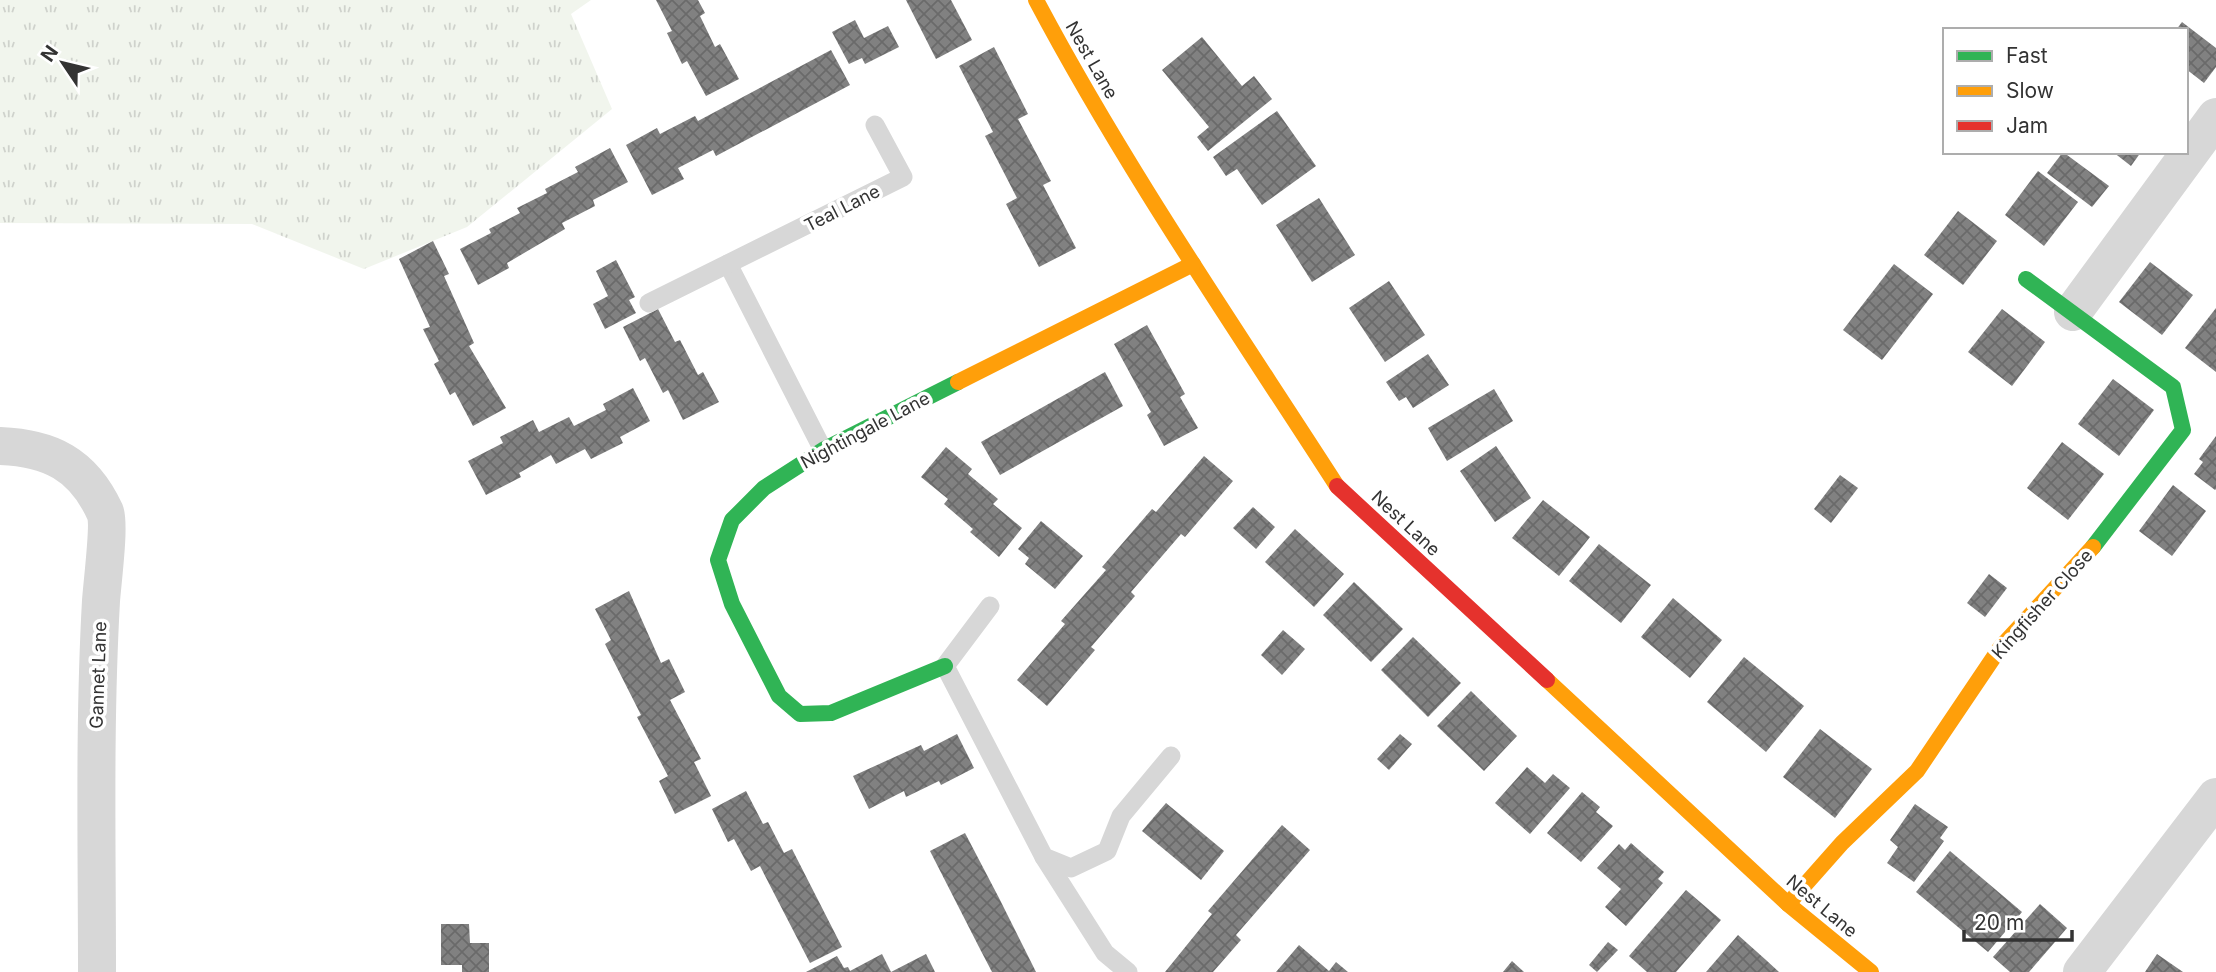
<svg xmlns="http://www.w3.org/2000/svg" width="2216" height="972" font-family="Inter,sans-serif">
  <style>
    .grass { fill: url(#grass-tufts) }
    .building { fill: url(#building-cross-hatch) }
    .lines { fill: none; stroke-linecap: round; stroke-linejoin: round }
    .lane { stroke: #d7d7d7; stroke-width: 19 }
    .street { stroke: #d7d7d7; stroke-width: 38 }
    .fast { stroke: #30b455; stroke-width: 16 }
    .slow { stroke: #ff9f0a; stroke-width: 16 }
    .jam { stroke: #e5322d; stroke-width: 16 }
    .labels { text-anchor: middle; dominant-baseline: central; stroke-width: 7; stroke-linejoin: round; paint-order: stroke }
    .street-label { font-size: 18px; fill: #333; stroke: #fff }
  </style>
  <defs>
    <pattern id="grass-tufts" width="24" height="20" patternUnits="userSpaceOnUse" patternTransform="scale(1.75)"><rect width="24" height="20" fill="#f1f5ed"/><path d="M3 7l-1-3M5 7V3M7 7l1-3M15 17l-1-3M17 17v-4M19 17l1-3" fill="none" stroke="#cfd2cc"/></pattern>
    <pattern id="building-cross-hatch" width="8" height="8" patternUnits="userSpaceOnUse" patternTransform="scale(1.75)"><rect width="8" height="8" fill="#818181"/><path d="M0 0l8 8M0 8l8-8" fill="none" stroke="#6a6a6a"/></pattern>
  </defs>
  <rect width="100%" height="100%" fill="#fff"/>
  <path class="grass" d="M0,0H591L571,14L612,109L467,227L364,269L252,224L0,223Z"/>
  <g class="building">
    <path d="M656,0H698L705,13L700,16L715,47L720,44L739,79L706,96L687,61L682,64L667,33L672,31Z"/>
    <path d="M906,0H951L972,40L936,59Z"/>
    <path d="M855,20L864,38L888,26L899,47L865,64L862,58L849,64L832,32Z"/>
    <path d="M2182,22L2216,48V67L2204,83L2186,69V30H2176Z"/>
    <path d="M1202,37L1242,86L1254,76L1272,99L1208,151L1197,137L1209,127L1162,70Z"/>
    <path d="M994,47L1028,114L1018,119L1051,181L1043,185L1076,248L1039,267L1006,204L1017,198L985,136L993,132L959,66Z"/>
    <path d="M831,50L850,85L716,156L713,150L678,168L684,179L652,195L626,145L657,128L660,134L695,116L698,121Z"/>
    <path d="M1277,111L1316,166L1262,205L1237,169L1226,176L1213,157Z"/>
    <path d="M610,148L628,182L593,200L595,206L562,223L565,229L507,263L509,268L478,285L460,249L491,233L489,229L520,213L517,208L547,193L545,189L578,172L575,167Z"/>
    <path d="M2063,152L2109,186L2092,207L2047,173Z"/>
    <path d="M2113,152H2141L2131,166Z"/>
    <path d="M2038,171L2078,202L2044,246L2005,215Z"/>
    <path d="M1319,198L1355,255L1312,282L1276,225Z"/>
    <path d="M1958,211L1997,241L1963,285L1924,255Z"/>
    <path d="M433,241L449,274L444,276L474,343L469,346L506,408L473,426L455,392L450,395L434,364L439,361L423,329L430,327L399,259Z"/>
    <path d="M616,260L635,297L629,300L636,313L605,329L593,304L608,296L596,271Z"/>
    <path d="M2150,262L2193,295L2162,335L2119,302Z"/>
    <path d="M1894,264L1933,294L1882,360L1843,330Z"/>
    <path d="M1389,281L1425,335L1385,362L1349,308Z"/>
    <path d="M2216,308V372L2185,348Z"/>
    <path d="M658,309L675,342L680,340L698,375L703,372L719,402L683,420L668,390L663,393L645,358L640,361L623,327Z"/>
    <path d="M2002,309L2045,342L2012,386L1968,352Z"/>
    <path d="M1147,325L1185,394L1180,397L1198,428L1164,446L1147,415L1151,412L1114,344Z"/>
    <path d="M1428,354L1449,385L1413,408L1406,397L1399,401L1386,382Z"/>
    <path d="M1105,372L1123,406L1000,475L981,442Z"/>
    <path d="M2113,379L2154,410L2119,456L2078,424Z"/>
    <path d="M633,388L650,421L620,437L623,443L591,459L585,449L556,464L551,455L519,473L521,477L486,495L468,461L503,443L500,437L533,420L539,432L569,417L574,426L606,410L603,404Z"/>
    <path d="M1494,389L1513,421L1447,461L1428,428Z"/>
    <path d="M2216,436V489L2215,490L2194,474L2203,462L2199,459Z"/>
    <path d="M2062,442L2104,474L2068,520L2027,488Z"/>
    <path d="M1496,446L1531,498L1495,522L1460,471Z"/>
    <path d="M946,447L972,469L968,474L998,499L993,504L1022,528L999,557L970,532L973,529L944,504L948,499L921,477Z"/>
    <path d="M1204,456L1233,481L1185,537L1181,534L1131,592L1135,596L1091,647L1095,650L1047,706L1017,680L1065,624L1061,621L1106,570L1102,567L1152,509L1156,512Z"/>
    <path d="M1840,475L1858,488L1831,523L1814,509Z"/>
    <path d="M2173,485L2206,511L2172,556L2139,531Z"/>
    <path d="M1543,500L1590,537L1559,576L1512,538Z"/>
    <path d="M1253,507L1275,527L1256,549L1233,528Z"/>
    <path d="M1041,521L1083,556L1055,589L1025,564L1029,558L1018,549Z"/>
    <path d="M1295,529L1344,574L1314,607L1265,562Z"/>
    <path d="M1599,544L1651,585L1621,623L1569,581Z"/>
    <path d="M1989,574L2007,588L1985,617L1967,603Z"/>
    <path d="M1354,582L1403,629L1371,662L1323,615Z"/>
    <path d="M629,591L661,663L669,659L685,692L670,700L701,759L694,762L711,796L675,814L659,781L668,776L637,717L641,715L605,644L611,640L595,609Z"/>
    <path d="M1673,598L1722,640L1690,678L1641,637Z"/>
    <path d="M1283,630L1305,649L1282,675L1261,655Z"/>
    <path d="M1413,637L1461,683L1428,717L1381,670Z"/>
    <path d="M1744,657L1804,706L1766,752L1707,702Z"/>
    <path d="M1471,691L1517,736L1484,771L1437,726Z"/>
    <path d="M1820,729L1872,769L1835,818L1783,777Z"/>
    <path d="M957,734L974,768L941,785L939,781L906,797L904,791L869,809L853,776L921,745L924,751Z"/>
    <path d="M1400,734L1412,744L1389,770L1377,759Z"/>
    <path d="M1527,767L1545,783L1553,774L1570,788L1530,834L1495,803Z"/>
    <path d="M746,791L763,824L768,822L784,853L792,849L842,947L810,963L760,866L751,871L734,839L728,842L712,809Z"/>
    <path d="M1582,792L1600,807L1596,812L1613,826L1581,862L1547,833Z"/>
    <path d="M1166,803L1224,851L1201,880L1142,831Z"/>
    <path d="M1915,804L1948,827L1940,838L1944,841L1914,882L1887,863L1898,847L1890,840Z"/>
    <path d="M1282,825L1310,850L1236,935L1241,940L1213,972H1165L1212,914L1208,911Z"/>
    <path d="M965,833L999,898L1036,972H992L980,949L930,851Z"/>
    <path d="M1631,843L1664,872L1658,879L1663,883L1626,926L1605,907L1621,889L1597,868L1619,844L1625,850Z"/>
    <path d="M1950,851L2022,912L1988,952L1916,892Z"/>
    <path d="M1686,890L1721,920L1676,972H1647L1629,956Z"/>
    <path d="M2040,904L2067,928L2029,972H2010L1993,957Z"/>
    <path d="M441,924H469L470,943H489V972H462V965H441Z"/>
    <path d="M1738,935L1766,960L1779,972H1706Z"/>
    <path d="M1608,942L1618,950L1597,972L1589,965Z"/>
    <path d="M1299,945L1329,971L1336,962L1348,972H1276Z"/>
    <path d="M882,954L891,972L926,954L935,972H806L837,956L844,968L848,967L850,971Z"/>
    <path d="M2157,954L2183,972H2145Z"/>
    <path d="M1512,961L1524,972H1503Z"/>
  </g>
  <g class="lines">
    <g class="lane">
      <path d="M728,264L823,450"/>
      <path d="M649,303L903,177L875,125"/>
      <path d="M990,606L945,666L1044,857L1071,868L1107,851L1121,816L1171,756"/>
      <path d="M1044,857L1105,953L1128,972"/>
    </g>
    <g class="street">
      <path d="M2073,312L2216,117"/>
      <path d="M0,446C50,448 83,464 105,512C110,524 102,585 101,601C94,725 97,848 97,972"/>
      <path d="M2082,972L2216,797"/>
    </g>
    <g class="fast">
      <path d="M2026,279L2173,387L2183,430L2093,547"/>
      <path d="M945,666L831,713L800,714L779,696L732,604L718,560L732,520L764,488L823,450L958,382"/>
    </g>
    <g class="slow">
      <path d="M1036,0C1125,168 1234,326 1337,486"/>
      <path d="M958,382L1193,264"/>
      <path d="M1547,680L1788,904L1871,972"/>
      <path d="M1788,904L1842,843L1917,771L2000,648L2093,547"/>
    </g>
    <path class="jam" d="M1337,486L1547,680"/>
  </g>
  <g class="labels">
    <g class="street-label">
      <text transform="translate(1092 60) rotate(60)">Nest Lane</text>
      <text transform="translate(842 208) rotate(-27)">Teal Lane</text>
      <text transform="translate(865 430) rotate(-28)">Nightingale Lane</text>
      <text transform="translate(1406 523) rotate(43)">Nest Lane</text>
      <text transform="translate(2042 604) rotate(-48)">Kingfisher Close</text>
      <text transform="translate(98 675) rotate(-88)">Gannet Lane</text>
      <text transform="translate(1822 906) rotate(40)">Nest Lane</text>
    </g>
  </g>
  <rect x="1943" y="28" width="245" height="126" fill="#ffffff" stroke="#adadad" stroke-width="2"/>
  <rect x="1957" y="51" width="35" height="10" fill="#30b455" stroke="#adadad" stroke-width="2"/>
  <text x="2006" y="63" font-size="21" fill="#333333">Fast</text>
  <rect x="1957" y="86" width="35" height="10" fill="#ff9f0a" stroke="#adadad" stroke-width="2"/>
  <text x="2006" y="98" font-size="21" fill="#333333">Slow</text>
  <rect x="1957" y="121" width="35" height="10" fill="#e5322d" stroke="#adadad" stroke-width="2"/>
  <text x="2006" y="133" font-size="21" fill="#333333">Jam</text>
  <g transform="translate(63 63) rotate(305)" stroke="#ffffff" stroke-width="5" paint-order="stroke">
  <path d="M0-5L12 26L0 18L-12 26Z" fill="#333333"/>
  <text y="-10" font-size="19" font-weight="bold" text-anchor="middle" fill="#333333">N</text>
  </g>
  <path d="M1964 930v10h108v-10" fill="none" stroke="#333333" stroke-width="3.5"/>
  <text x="1974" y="930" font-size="21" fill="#333333" stroke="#ffffff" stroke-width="5" paint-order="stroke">20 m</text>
</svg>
